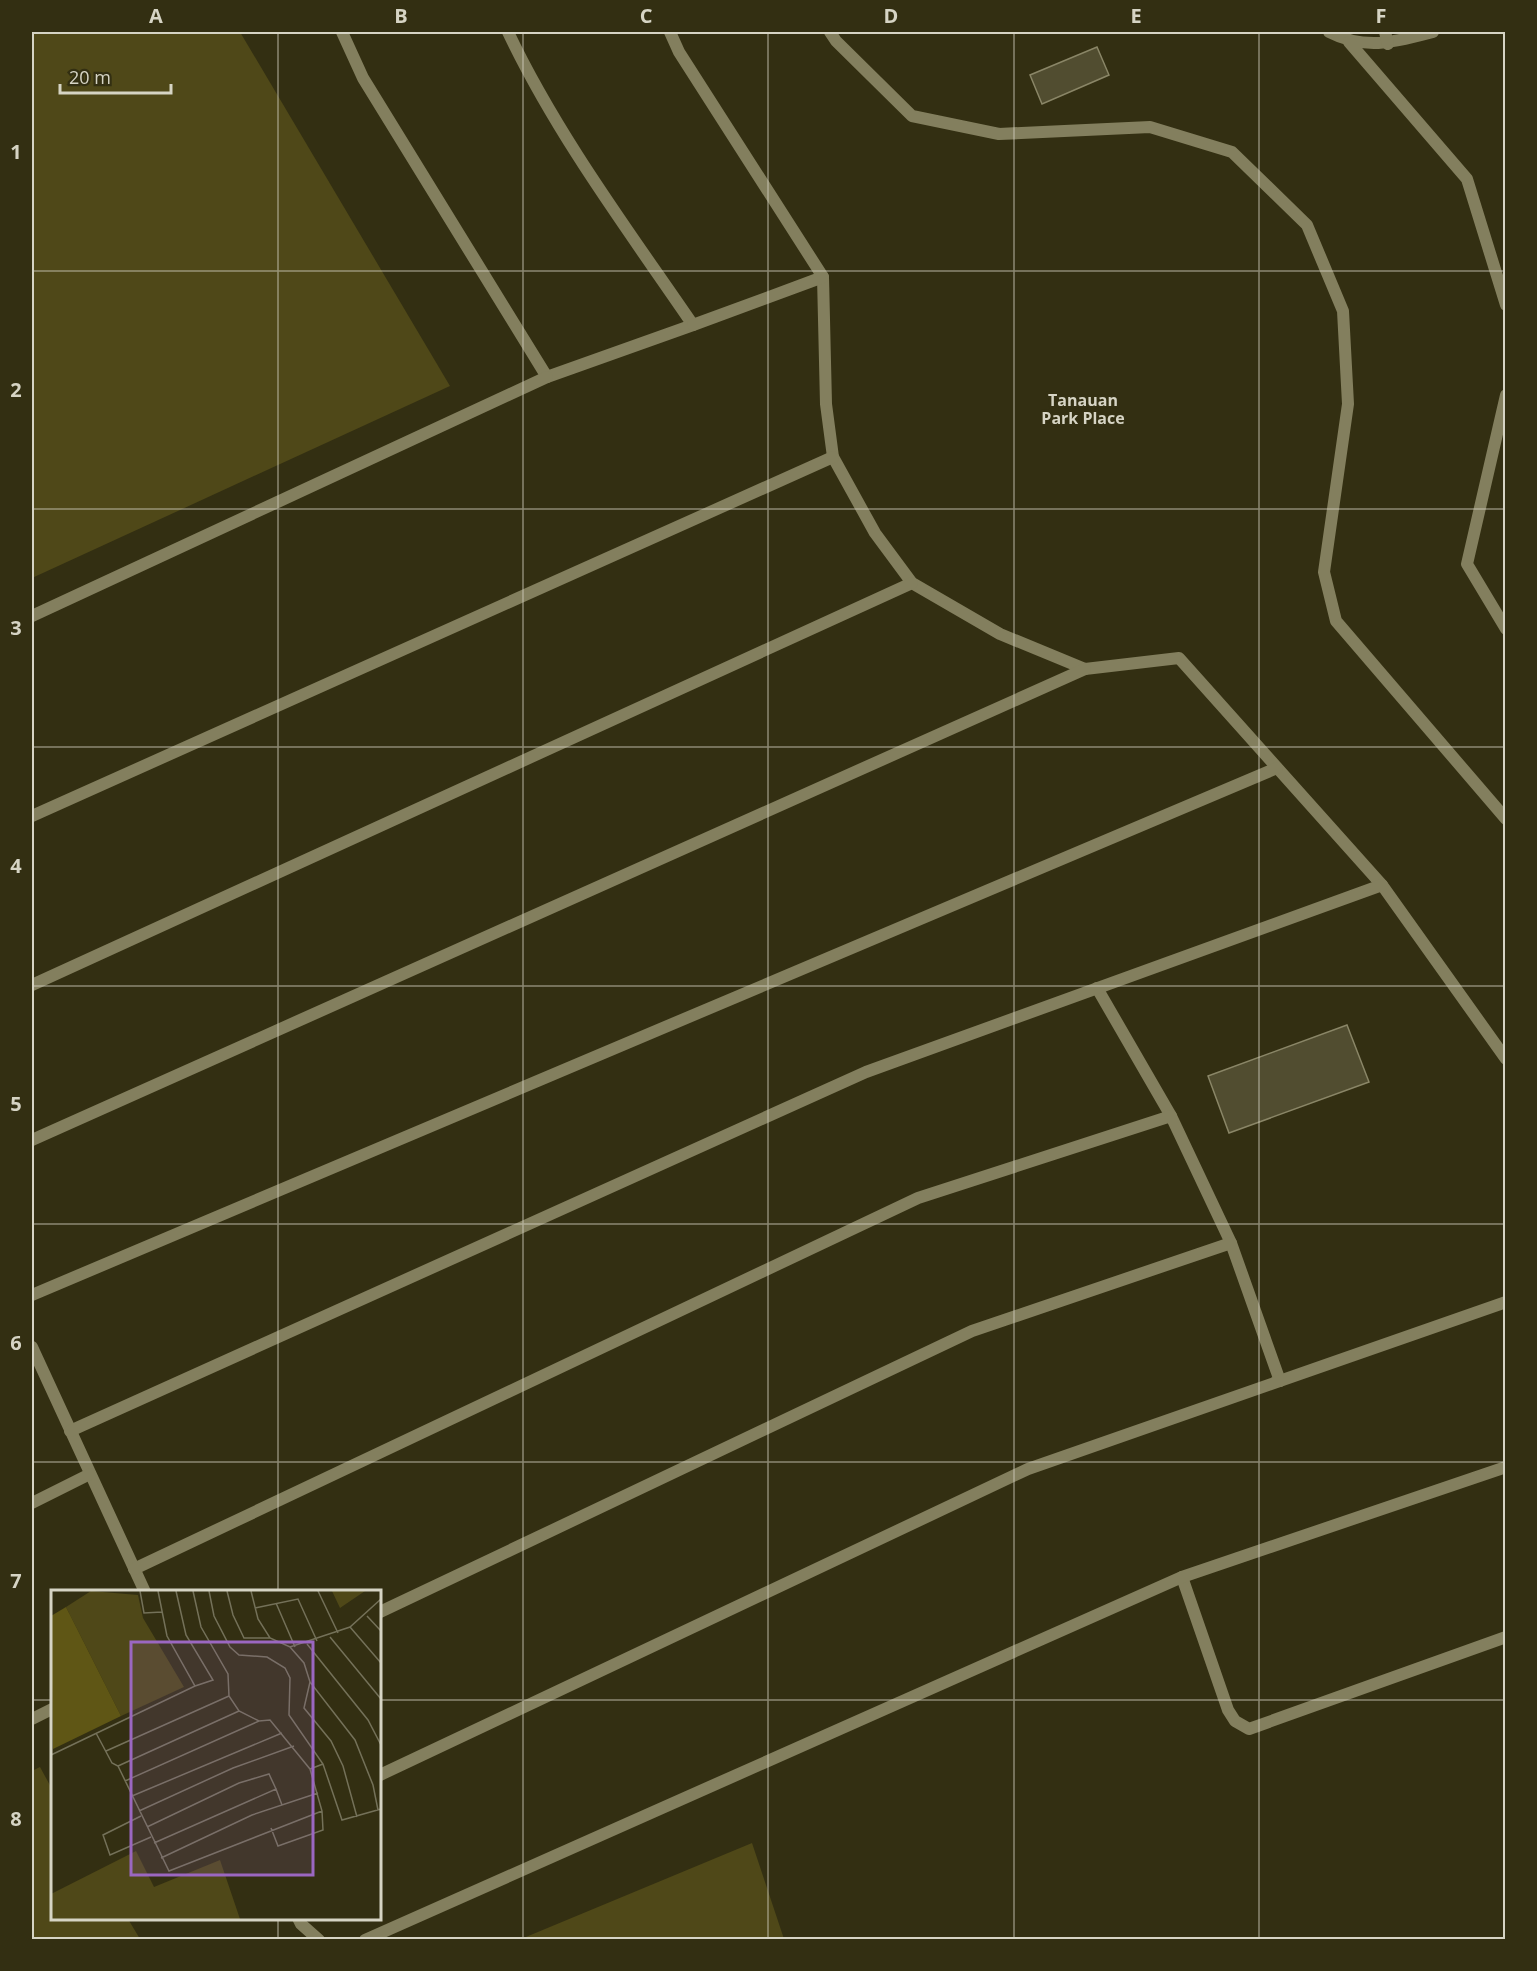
<svg xmlns="http://www.w3.org/2000/svg" width="1537" height="1971" font-family="'Open Sans',sans-serif">
  <style>
    .green { fill: #4f4818 }
    .building { fill: #514d30; stroke: #8a8667; stroke-width: 1.5 }
    .lines { fill: none; stroke-linecap: round; stroke-linejoin: round }
    .minor { stroke: #837f5e; stroke-width: 12 }
    .grid { fill: none; stroke: #d6d4c4; stroke-width: 1.5; stroke-opacity: 0.55 }
    .labels { text-anchor: middle; dominant-baseline: central; stroke-width: 5; stroke-linejoin: round; paint-order: stroke }
    .neighbourhood-label { font-size: 16px; font-weight: bold; fill: #d6d4c4; stroke: #332f12 }
    .inset-road { fill: none; stroke: #747159; stroke-width: 1.5 }
    .view { fill: #9b67c1; fill-opacity: 0.15; stroke: #9b67c1; stroke-width: 3 }
    .inset-edge { fill: none; stroke: #d6d4c4; stroke-width: 3 }
    .neatline { fill: none; stroke: #d6d4c4; stroke-width: 2 }
    .grid-label { font-size: 20px; text-anchor: middle; font-weight: bold; fill: #d6d4c4 }
  </style>
  <rect width="100%" height="100%" fill="#332f12"/>
  <g class="green">
    <path d="M32,32H240L450,386L32,578Z"/>
    <path d="M40,1767L52,1789V1918L128,1919L140,1939H32V1771Z"/>
    <path d="M752,1843L784,1939H521Z"/>
  </g>
  <g class="building">
    <path d="M1097,47L1109,75L1042,104L1030,75Z"/>
    <path d="M1347,1025L1369,1082L1229,1133L1208,1076Z"/>
  </g>
  <g class="lines">
    <g class="minor">
      <path d="M342,32L363,78L547,377L693,325C628,230 557,135 508,32"/>
      <path d="M670,32L679,52L823,277L826,404L833,457L875,533L912,583L1000,634L1085,669L1179,658L1382,885L1506,1059"/>
      <path d="M830,32L836,41L912,116L999,134L1150,127L1232,152L1307,225L1343,311L1348,404L1324,572L1336,621L1506,819"/>
      <path d="M1329,32C1366,51 1395,42 1433,32"/>
      <path d="M1385,32L1388,44"/>
      <path d="M1349,42L1467,179L1506,305"/>
      <path d="M693,325L823,277"/>
      <path d="M1506,395L1467,564L1506,629"/>
      <path d="M32,616L547,377"/>
      <path d="M32,816L833,457"/>
      <path d="M32,985L912,583"/>
      <path d="M1097,988L1171,1116"/>
      <path d="M32,1140L1085,669"/>
      <path d="M32,1295L1277,768"/>
      <path d="M32,1347L145,1592"/>
      <path d="M70,1431L866,1072L1382,885"/>
      <path d="M32,1503L90,1474"/>
      <path d="M134,1569L918,1198L1171,1116L1231,1243"/>
      <path d="M1182,1577L1228,1710L1235,1721L1249,1729L1506,1637"/>
      <path d="M380,1612L972,1331L1231,1243L1280,1381"/>
      <path d="M32,1719L52,1709"/>
      <path d="M380,1775L1028,1469L1506,1302"/>
      <path d="M298,1918L301,1924L319,1940"/>
      <path d="M365,1940L1182,1577L1506,1467"/>
    </g>
  </g>
  <path class="grid" d="M278,32V1592M523,32V1940M768,32V1940M1014,32V1940M1259,32V1940M32,271H1506M32,509H1506M32,747H1506M32,986H1506M32,1224H1506M32,1462H1506M32,1700H52M380,1700H1506M278,1918V1940"/>
  <g class="labels">
    <g class="neighbourhood-label">
      <text x="1083" y="400">Tanauan<tspan x="1083" dy="18">Park Place</tspan></text>
    </g>
  </g>
  <g transform="translate(51 1590)">
    <rect width="330" height="330" fill="#332f12"/>
    <path d="M40,1L87,5L92,28L133,97L70,126L15,17ZM281,1H314L289,18ZM85,261L103,297L169,270L189,329H0V304Z" fill="#4f4818"/>
    <path d="M15,17L70,126L2,159L0,26Z" fill="#5f5615"/>
    <path class="inset-road" d="M89,1L93,23L111,22M107,1L116,46L144,96L162,90L135,45L125,1M142,1L150,37L177,84L178,106L188,121L208,131L219,130L259,179L272,174M158,1L163,26L179,57L188,65L216,67L234,78L239,88L238,125L272,174L291,230L330,219M176,1L182,25L193,48H219M200,1L207,29L219,48L239,57L299,37L330,9M267,1L287,43M225,13L244,57M204,18L247,9L266,51M316,26L330,41M299,37L330,73M279,47L330,109M256,54L317,130L330,155M239,57L253,73L259,92L304,150L322,195L327,220M259,92L253,118L280,151L292,176L306,227M45,143L61,173L67,176L118,281L271,221L259,179M55,161L178,106M0,165L144,96M67,176L188,121M74,191L208,131M81,206L231,143M88,221L182,178L243,156M90,226L52,245L59,265L100,247M96,237L188,193L218,184L225,199M220,238L227,256L272,240L271,221M103,253L225,199L231,215M110,268L201,225L267,203"/>
    <path class="view" d="M80,52H262V285H80Z"/>
    <rect width="330" height="330" class="inset-edge"/>
  </g>
  <rect width="1537" height="1971" fill="none" stroke="#332f12" stroke-width="66"/>
  <path d="M60 84v9h111v-9" fill="none" stroke="#d6d4c4" stroke-width="3"/>
  <text x="69" y="84" font-size="18" fill="#d6d4c4" stroke="#332f12" stroke-width="4.5" paint-order="stroke">20 m</text>
  <rect x="33" y="33" width="1471" height="1905" class="neatline"/>
  <g class="grid-label">
    <text x="156" y="23">A</text>
    <text x="401" y="23">B</text>
    <text x="646" y="23">C</text>
    <text x="891" y="23">D</text>
    <text x="1136" y="23">E</text>
    <text x="1381" y="23">F</text>
    <text x="16" y="159">1</text>
    <text x="16" y="397">2</text>
    <text x="16" y="635">3</text>
    <text x="16" y="873">4</text>
    <text x="16" y="1111">5</text>
    <text x="16" y="1350">6</text>
    <text x="16" y="1588">7</text>
    <text x="16" y="1826">8</text>
  </g>
</svg>
